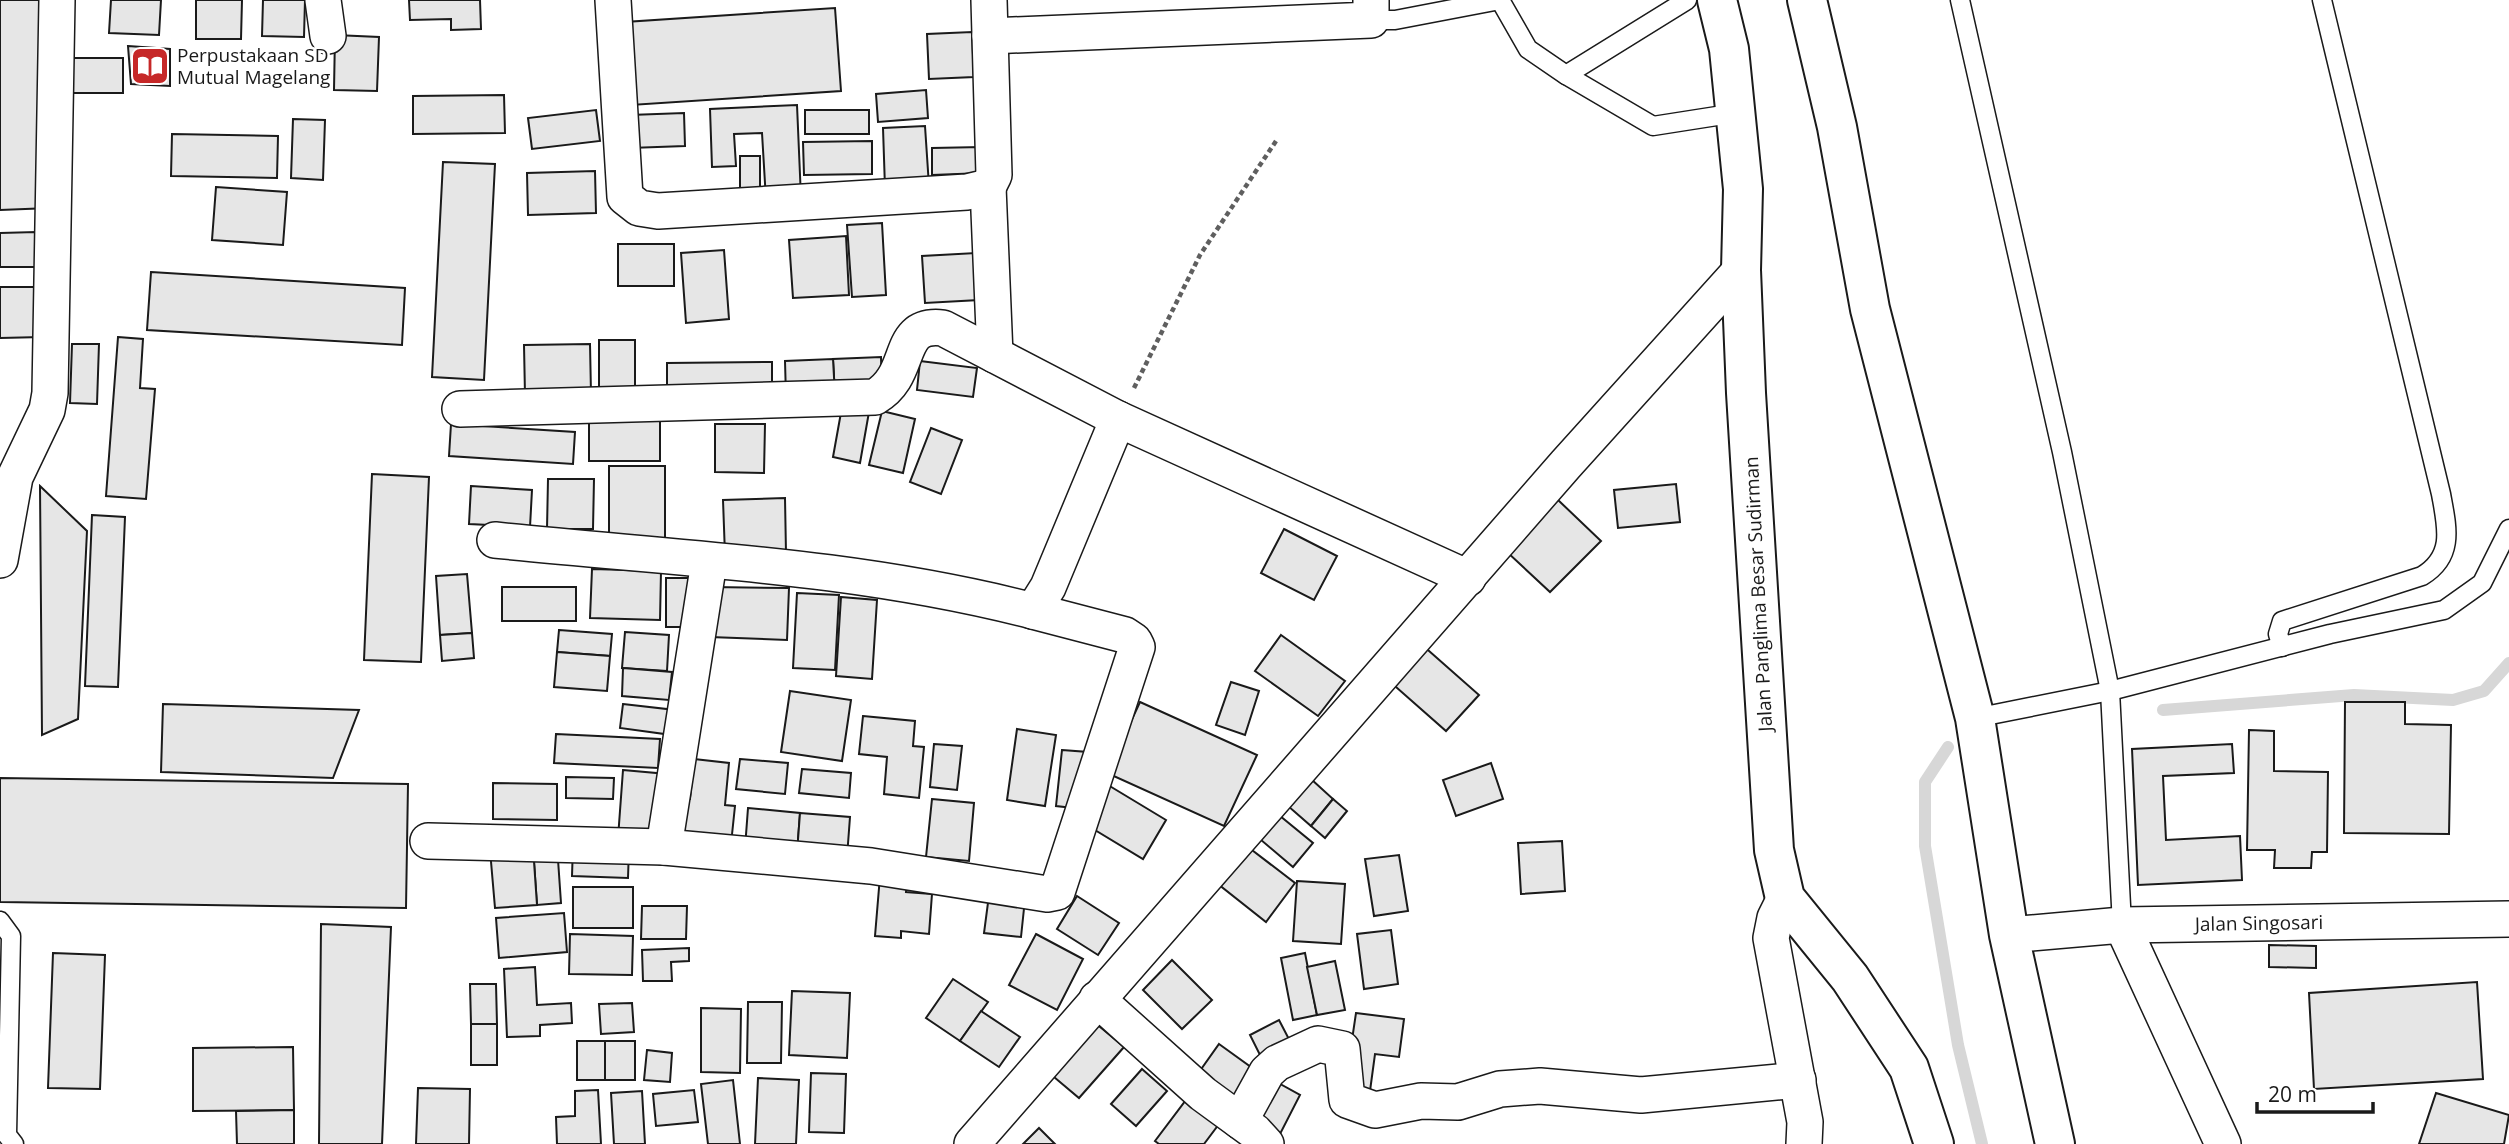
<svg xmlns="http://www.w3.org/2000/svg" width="2509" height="1144" font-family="'Open Sans',sans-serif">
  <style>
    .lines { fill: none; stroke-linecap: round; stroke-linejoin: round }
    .stream { stroke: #d7d7d7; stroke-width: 12 }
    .building { fill: #e6e6e6; stroke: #1a1a1a; stroke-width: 2 }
    .lane-casing { stroke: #1a1a1a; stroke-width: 21 }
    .street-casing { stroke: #1a1a1a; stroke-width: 38 }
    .secondary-casing { stroke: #1a1a1a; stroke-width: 42 }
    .path { stroke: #5f5f5f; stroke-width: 4.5; stroke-dasharray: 5 3.5; stroke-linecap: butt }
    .lane { stroke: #fff; stroke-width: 18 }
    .street { stroke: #fff; stroke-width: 35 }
    .secondary { stroke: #fff; stroke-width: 38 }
    .labels { text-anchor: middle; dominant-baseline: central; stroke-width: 5; stroke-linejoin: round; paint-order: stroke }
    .poi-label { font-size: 19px; fill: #1a1a1a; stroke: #fff; text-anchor: start }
    .street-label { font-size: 19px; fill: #1a1a1a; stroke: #fff }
  </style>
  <rect width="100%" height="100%" fill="#fff"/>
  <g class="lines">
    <g class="stream">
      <path d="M2163,710L2354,695L2453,700L2484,691L2509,663"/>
      <path d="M1948,747L1925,782V846L1958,1045L1982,1144"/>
    </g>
  </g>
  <g class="building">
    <path d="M0,0H43L50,208L0,210Z"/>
    <path d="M111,0H161L159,35L109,33Z"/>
    <path d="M196,0H242L241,39H196Z"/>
    <path d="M263,0H305L304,37L262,36Z"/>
    <path d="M409,0H480L481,29L451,30V19L410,20Z"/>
    <path d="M835,8L841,91L631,105L625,22Z"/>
    <path d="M972,32L974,77L929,79L927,34Z"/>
    <path d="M335,35L379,37L377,91L334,90Z"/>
    <path d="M128,46L170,49V86L131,84Z"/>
    <rect x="68" y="58" width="55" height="35"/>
    <path d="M926,90L928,118L878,122L876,94Z"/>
    <path d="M504,95L505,133L413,134V96Z"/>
    <path d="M797,105L801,198L766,200L762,133L734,134L736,166L712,167L710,109Z"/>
    <path d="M596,110L600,141L532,149L528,118Z"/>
    <rect x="805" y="110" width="64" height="24"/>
    <path d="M684,113L685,146L630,148V115Z"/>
    <path d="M293,119L325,120L323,180L291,178Z"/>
    <path d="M925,126L929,186L885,188L883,128Z"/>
    <path d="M172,134L278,136L277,178L171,176Z"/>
    <path d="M872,141V174L804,175L803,142Z"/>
    <path d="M982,147L983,173L932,175V148Z"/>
    <rect x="740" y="156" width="20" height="42"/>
    <path d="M443,162L495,164L484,380L432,377Z"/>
    <path d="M595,171L596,213L528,215L527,173Z"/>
    <path d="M216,187L287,192L283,245L212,240Z"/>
    <path d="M882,223L886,295L852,297L847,225Z"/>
    <path d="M36,232L37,267H0V233Z"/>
    <path d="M846,236L849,295L793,298L789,240Z"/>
    <rect x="618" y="244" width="56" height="42"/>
    <path d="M724,250L729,319L686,323L681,253Z"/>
    <path d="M976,253L979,300L925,303L922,256Z"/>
    <path d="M151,272L405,288L402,345L147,330Z"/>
    <path d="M0,287H41L42,337L0,338Z"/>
    <path d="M118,337L143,339L140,388L155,389L146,499L106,496Z"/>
    <rect x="599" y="340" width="36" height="56"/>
    <path d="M72,344H99L97,404L70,403Z"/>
    <path d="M590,344L591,394L525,395L524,345Z"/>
    <path d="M881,357L882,393L835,395L833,359Z"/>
    <path d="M833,359L835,395L786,397L785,361Z"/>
    <path d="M920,361L977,368L973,397L917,390Z"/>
    <path d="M772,362V393H667V363Z"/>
    <path d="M842,407L869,412L860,463L833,457Z"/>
    <path d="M882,411L915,419L903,473L869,465Z"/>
    <rect x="589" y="415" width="71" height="46"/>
    <path d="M451,424L575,432L573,464L449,456Z"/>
    <path d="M715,424H765L764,473L715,472Z"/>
    <path d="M931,428L962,440L941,494L910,482Z"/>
    <rect x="609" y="466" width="56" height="78"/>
    <path d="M372,474L429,477L421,662L364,660Z"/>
    <path d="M548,479H594L593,529H547Z"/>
    <path d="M1676,484L1680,522L1618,528L1614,490Z"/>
    <path d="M40,486L87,531L78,719L42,735Z"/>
    <path d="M471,486L532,490L530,527L469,524Z"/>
    <path d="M785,498L786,553L725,555L723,500Z"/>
    <path d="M1557,499L1601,541L1550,592L1507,552Z"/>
    <path d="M92,515L125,517L118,687L85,686Z"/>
    <path d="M1284,529L1337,556L1314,600L1261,573Z"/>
    <path d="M592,569L661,571L660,620L590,618Z"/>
    <path d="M467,574L472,633L440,635L436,576Z"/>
    <rect x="666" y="578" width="27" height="49"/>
    <rect x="502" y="587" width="74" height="34"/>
    <path d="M711,587L789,588L787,640L710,637Z"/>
    <path d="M797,593L839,595L835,670L793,668Z"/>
    <path d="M841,597L877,600L872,679L836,676Z"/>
    <path d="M559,630L612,634L610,656L557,652Z"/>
    <path d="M625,632L669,635L667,671L622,668Z"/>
    <path d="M472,633L474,658L442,661L440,635Z"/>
    <path d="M1281,635L1345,681L1318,716L1255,671Z"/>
    <path d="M1420,643L1479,695L1446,731L1388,680Z"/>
    <path d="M557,652L610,656L607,691L554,687Z"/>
    <path d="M623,668L672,672L669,700L622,696Z"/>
    <path d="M1231,682L1259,691L1245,735L1216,725Z"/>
    <path d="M790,691L851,700L842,761L781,752Z"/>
    <path d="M1140,702L1257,755L1224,826L1107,773Z"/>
    <path d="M2345,702H2405V724L2451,725L2449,834L2344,833Z"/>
    <path d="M163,704L359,710L333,778L161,772Z"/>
    <path d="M623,704L675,710L672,735L620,728Z"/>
    <path d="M863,716L915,721L913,746L924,747L919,798L884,794L887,757L859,754Z"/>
    <path d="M1017,729L1056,735L1045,806L1007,800Z"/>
    <path d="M2249,730L2274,731V771L2328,772L2327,852H2312L2311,868H2274L2275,850H2247Z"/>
    <path d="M556,734L660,739L658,768L554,763Z"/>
    <path d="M934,744L962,746L957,790L930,787Z"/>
    <path d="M2232,744L2234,773L2163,776L2166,840L2240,836L2242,880L2138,885L2132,749Z"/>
    <path d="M1062,750L1088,752L1082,809L1056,806Z"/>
    <path d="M694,759L729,763L725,805L735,806L731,844L677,838L682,798L690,799Z"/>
    <path d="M740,759L788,763L785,794L736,789Z"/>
    <path d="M1491,763L1503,799L1456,816L1443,780Z"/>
    <path d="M802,769L851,773L849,798L799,793Z"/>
    <path d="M623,770L667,774L661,841L618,838Z"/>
    <path d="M566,777L614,778L613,799L566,798Z"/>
    <path d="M0,778L408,784L406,908L0,902Z"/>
    <path d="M1311,779L1333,799L1311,826L1288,806Z"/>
    <path d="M493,783L557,784V820L493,819Z"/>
    <path d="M1108,785L1166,820L1143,859L1085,824Z"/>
    <path d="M932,799L974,803L969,861L926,857Z"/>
    <path d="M1333,799L1347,811L1325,838L1311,826Z"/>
    <path d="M748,808L800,813L797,853L745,848Z"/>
    <path d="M1274,811L1313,843L1293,867L1254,834Z"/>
    <path d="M800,813L850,817L847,857L797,853Z"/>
    <path d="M1562,841L1565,891L1521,894L1518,843Z"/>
    <path d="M557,845L561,903L537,905L533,847Z"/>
    <path d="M573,845L629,848L628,878L572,876Z"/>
    <path d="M533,847L537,905L495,908L490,850Z"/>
    <path d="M1248,847L1295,883L1266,922L1218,884Z"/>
    <path d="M1399,855L1408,911L1374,916L1365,859Z"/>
    <path d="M880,876L907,879L906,892L932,894L929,934L901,931V938L875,936Z"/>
    <path d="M1297,881L1345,884L1341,944L1293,941Z"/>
    <rect x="573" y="887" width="60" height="41"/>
    <path d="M989,895L1025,899L1021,937L984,933Z"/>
    <path d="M1077,896L1119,923L1098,955L1057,929Z"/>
    <path d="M642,906H687L686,939H641Z"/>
    <path d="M564,913L567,952L499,958L496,918Z"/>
    <path d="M321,924L391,927L382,1144H319Z"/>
    <path d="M1391,930L1398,984L1364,989L1357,934Z"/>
    <path d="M570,934L633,936L632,975L569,974Z"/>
    <path d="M1036,934L1083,959L1057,1010L1009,985Z"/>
    <path d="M2269,945L2316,946V968L2269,967Z"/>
    <path d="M689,948V961L671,962L672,981H643L642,950Z"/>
    <path d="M53,953L105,955L100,1089L48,1088Z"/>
    <path d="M1305,953L1317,1015L1293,1020L1281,958Z"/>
    <path d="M1172,960L1212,1000L1182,1029L1143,990Z"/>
    <path d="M1335,961L1345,1010L1317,1015L1307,967Z"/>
    <path d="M535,967L537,1005L571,1003L572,1023L540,1025V1036L507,1037L504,969Z"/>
    <path d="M953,979L988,1002L960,1041L926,1018Z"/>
    <path d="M2477,982L2483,1079L2314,1089L2309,993Z"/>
    <path d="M470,984H496L497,1024H471Z"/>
    <path d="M792,991L850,993L847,1058L789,1055Z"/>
    <path d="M748,1002H782L781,1063H747Z"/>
    <path d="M632,1003L634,1032L601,1034L599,1004Z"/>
    <path d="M701,1008L741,1009L740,1073L701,1072Z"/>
    <path d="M981,1011L1020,1037L999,1067L960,1041Z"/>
    <path d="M1356,1013L1404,1019L1399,1057L1375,1054L1370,1091L1345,1087Z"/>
    <path d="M1279,1020L1292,1045L1262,1059L1250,1035Z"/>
    <path d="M1093,1021L1124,1047L1079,1098L1048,1072Z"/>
    <rect x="471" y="1024" width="26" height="41"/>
    <rect x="577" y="1041" width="28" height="39"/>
    <rect x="605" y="1041" width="30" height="39"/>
    <path d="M1219,1044L1255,1070L1233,1101L1197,1075Z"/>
    <path d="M293,1047L294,1110L193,1111V1048Z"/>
    <path d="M647,1050L672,1053L670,1082L644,1080Z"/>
    <path d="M1142,1069L1167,1091L1136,1126L1111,1104Z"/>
    <path d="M811,1073L846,1074L844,1133L809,1132Z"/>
    <path d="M758,1078L799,1080L796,1144H755Z"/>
    <path d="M733,1080L740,1144H708L701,1084Z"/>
    <path d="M1273,1080L1300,1095L1279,1136L1251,1121Z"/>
    <path d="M418,1088L470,1089L469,1144H416Z"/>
    <path d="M598,1090L601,1144H557L556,1117L575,1116V1091Z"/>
    <path d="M694,1090L698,1122L656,1126L653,1094Z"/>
    <path d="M642,1091L645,1144H614L611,1093Z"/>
    <path d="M2436,1093L2509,1115L2504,1144H2419Z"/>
    <path d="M1186,1100L1219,1124L1204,1144H1159L1155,1141Z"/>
    <path d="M294,1110V1144H237L236,1111Z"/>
    <path d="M1039,1128L1055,1144H1023Z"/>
  </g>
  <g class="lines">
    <defs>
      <g id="lane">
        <path d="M1500,0L1528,49L1566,75L1687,0"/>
        <path d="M1960,0L2062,452L2110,691L2122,925"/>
        <path d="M1371,20H1395L1500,0"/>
        <path d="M1566,75L1653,126L1736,113"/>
        <path d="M2282,647L2278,634L2282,621L2422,576C2455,556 2447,527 2441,494L2322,0"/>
        <path d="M1975,718L2110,691L2330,634L2444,610L2482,583L2509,529"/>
        <path d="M0,921L11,936L7,1135L14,1144"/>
      </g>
      <g id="street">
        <path d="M323,0L328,36"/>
        <path d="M613,0L625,197L639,208L658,211L967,192L988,187L994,175L989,0"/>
        <path d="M990,36L1371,20V0"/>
        <path d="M988,187L995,355"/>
        <path d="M460,409L875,397C915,374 894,322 943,328L1118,419L1468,578"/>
        <path d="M495,540C678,559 855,565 1033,611L1048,587L1118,419"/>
        <path d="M0,560L15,477L47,410L50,393L57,0"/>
        <path d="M428,841L664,847L871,866L1047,894L1057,892L1137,647L1134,641L1125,635L1033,611"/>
        <path d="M664,847L709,562"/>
        <path d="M1785,898L1775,918L1771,938L1805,1122L1804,1144"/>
        <path d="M2122,925L2223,1144"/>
        <path d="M2009,935L2122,925L2509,919"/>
        <path d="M1097,999L1203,1094L1255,1132L1266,1144"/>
        <path d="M1240,1121L1267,1072L1277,1063L1318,1044L1342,1049L1347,1100L1375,1110L1421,1101L1458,1102L1500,1089L1540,1086L1641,1095L1798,1080"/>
        <path d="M972,1144L1566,464L1741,270"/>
      </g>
      <g id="secondary">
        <path d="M1717,0L1729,49L1743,189L1741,270L1746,393L1774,850L1785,898L1850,978L1909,1068L1934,1144"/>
        <path d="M1807,0L1837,127L1870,309L1975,718L2009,935L2055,1144"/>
      </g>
    </defs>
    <use href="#lane" class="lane-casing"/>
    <use href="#street" class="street-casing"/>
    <use href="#secondary" class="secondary-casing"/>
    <path class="path" d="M1134,388L1200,255L1276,141"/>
    <use href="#lane" class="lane"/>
    <use href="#street" class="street"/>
    <use href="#secondary" class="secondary"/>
  </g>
  <defs>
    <symbol id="library-square" viewBox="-11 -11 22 22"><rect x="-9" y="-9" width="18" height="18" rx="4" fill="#c62828" stroke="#fff"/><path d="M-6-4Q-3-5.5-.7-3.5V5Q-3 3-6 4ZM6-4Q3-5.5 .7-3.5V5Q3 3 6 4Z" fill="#fff"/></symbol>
  </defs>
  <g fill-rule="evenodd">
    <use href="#library-square" x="128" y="44" width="44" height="44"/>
  </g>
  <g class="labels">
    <g class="poi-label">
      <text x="177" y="55">Perpustakaan SD<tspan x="177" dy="22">Mutual Magelang</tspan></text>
    </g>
    <g class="street-label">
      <text transform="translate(1758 594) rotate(-93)">Jalan Panglima Besar Sudirman</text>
      <text transform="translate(2259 923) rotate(-1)">Jalan Singosari</text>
    </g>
  </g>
  <path d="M2257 1102v10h116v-10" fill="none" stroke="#1a1a1a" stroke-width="3.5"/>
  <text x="2268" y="1102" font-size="21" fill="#1a1a1a" stroke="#ffffff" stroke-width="5" paint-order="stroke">20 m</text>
</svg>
